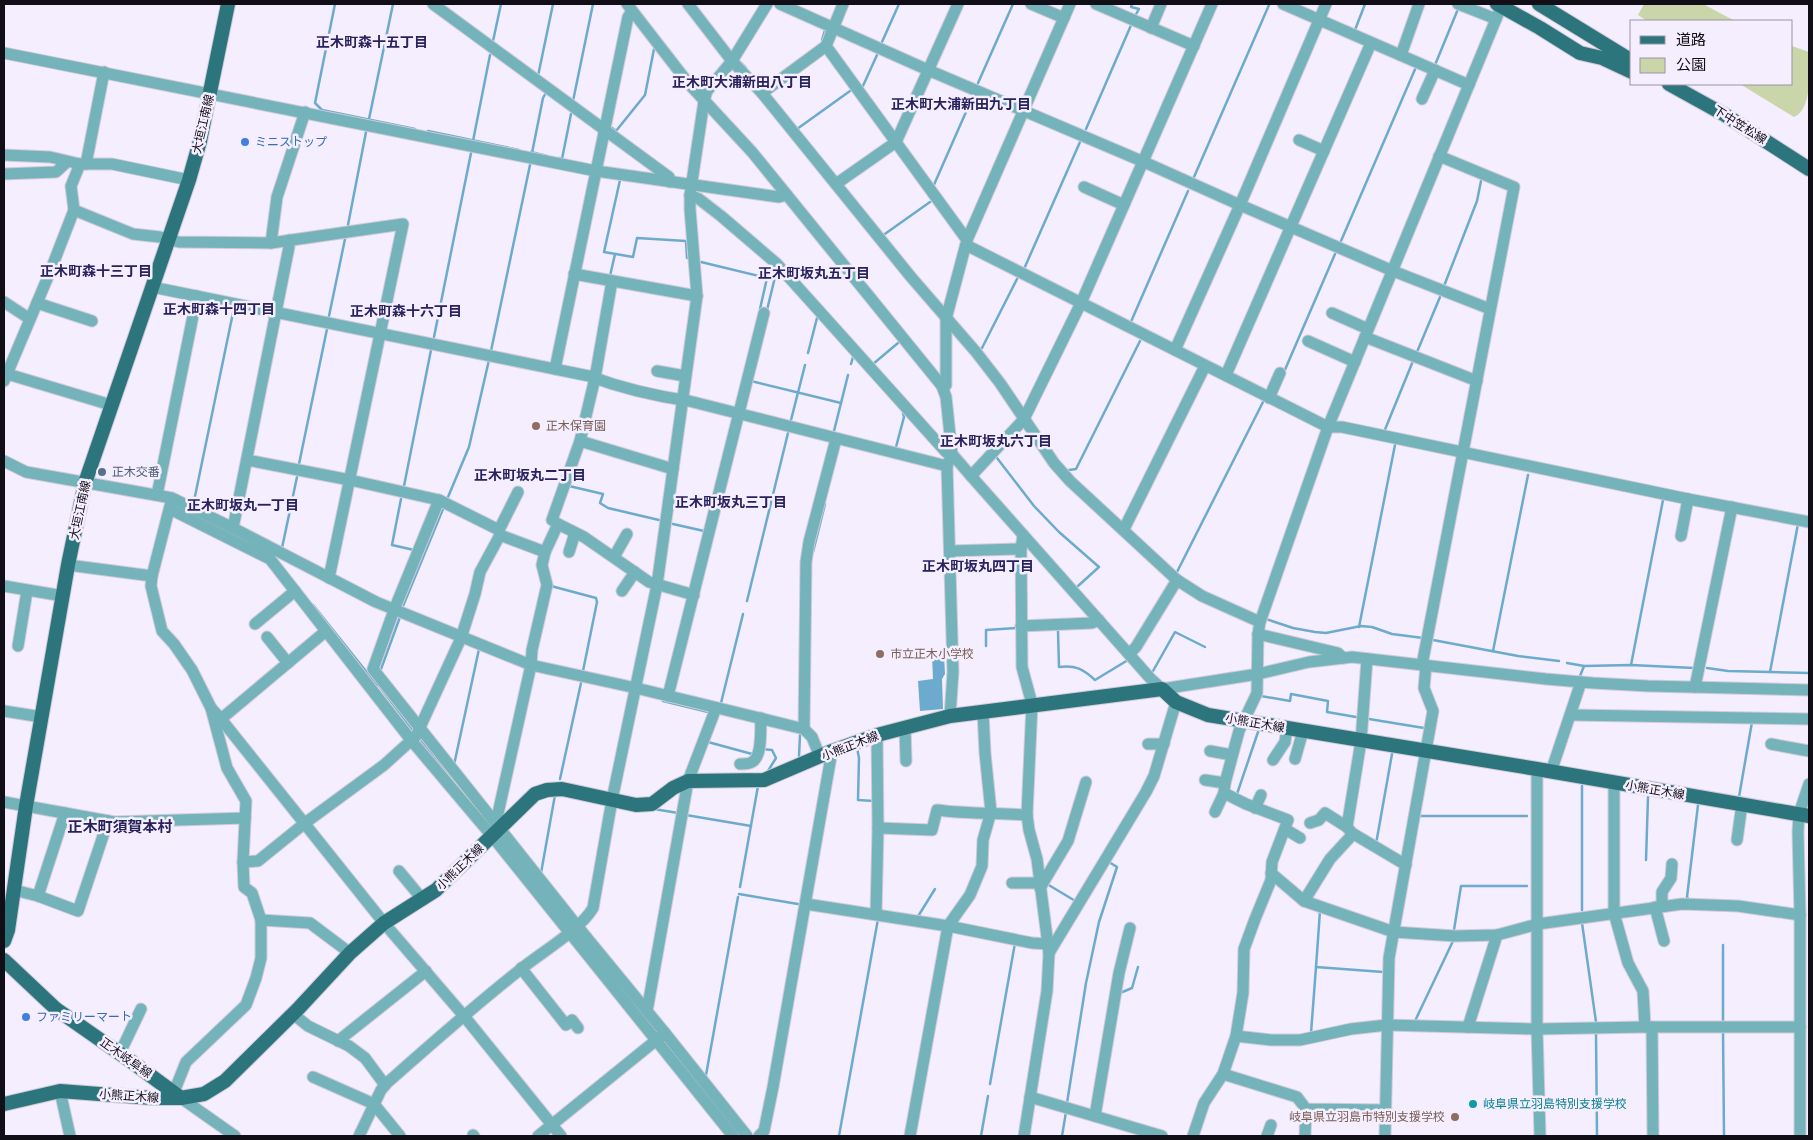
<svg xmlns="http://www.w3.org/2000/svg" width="1813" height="1140" font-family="'Fira Sans Condensed','Noto Sans JP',sans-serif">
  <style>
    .green { fill: #cbd5aa }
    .water { fill: #6cabcd }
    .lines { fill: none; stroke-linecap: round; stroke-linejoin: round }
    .stream { stroke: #6cabcd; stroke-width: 2.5 }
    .minor-casing { stroke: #d0cada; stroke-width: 13 }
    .major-casing { stroke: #d0cada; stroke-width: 16 }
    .minor { stroke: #75b3ba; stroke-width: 11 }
    .major { stroke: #2c757d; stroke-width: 14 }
    .shop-dot { fill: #3f7fe0; stroke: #f4eeff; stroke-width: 2 }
    .education-dot { fill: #8d6e63; stroke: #f4eeff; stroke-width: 2 }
    .service-dot { fill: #5c6f8a; stroke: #f4eeff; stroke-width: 2 }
    .culture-dot { fill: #0f9aa8; stroke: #f4eeff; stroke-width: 2 }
    .labels { text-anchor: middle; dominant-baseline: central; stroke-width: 5; stroke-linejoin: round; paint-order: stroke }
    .street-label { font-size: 12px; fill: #120e17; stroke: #f4eeff }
    .shop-label { font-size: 12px; fill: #366cbe; stroke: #f4eeff; text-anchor: start }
    .education-label { font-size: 12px; fill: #785e54; stroke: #f4eeff; text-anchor: start }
    .service-label { font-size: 12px; fill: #4e5e75; stroke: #f4eeff; text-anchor: start }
    .culture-label { font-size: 12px; fill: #0d838f; stroke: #f4eeff; text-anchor: start }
    .neighbourhood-label { font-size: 14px; font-weight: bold; fill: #29235d; stroke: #f4eeff }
    .quarter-label { font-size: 15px; font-weight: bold; fill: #29235d; stroke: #f4eeff }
  </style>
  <rect width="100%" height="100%" fill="#f4eeff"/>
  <g class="green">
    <path d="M1644,4H1703L1735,21H1647L1638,15Z"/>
    <path d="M1792,46L1809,52C1809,69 1813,109 1794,117L1740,84H1792Z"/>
  </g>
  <path class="water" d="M932,656H944L945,674L942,679L943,709L920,711L918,681L933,679Z"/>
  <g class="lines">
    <g class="stream">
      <path d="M335,4L315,103L322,110L415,129"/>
      <path d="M1132,4L1131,7L1139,9L1135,16"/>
      <path d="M1355,30L1365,4"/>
      <path d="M822,40L825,30"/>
      <path d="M882,42L899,4"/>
      <path d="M491,43L493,41L501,4"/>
      <path d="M740,62L746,68"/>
      <path d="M1435,65L1458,9"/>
      <path d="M538,76L553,4"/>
      <path d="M978,83L1013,4"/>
      <path d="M862,88L877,55"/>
      <path d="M573,101L593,4"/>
      <path d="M369,119L393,4"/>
      <path d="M611,127L616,131L645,95L654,49"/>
      <path d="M797,129L850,91"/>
      <path d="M1086,129L1132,23"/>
      <path d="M428,131L519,150"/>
      <path d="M473,141L490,55"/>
      <path d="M531,152L547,156"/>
      <path d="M532,153L543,98L547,91"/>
      <path d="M559,158L562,159L571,114"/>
      <path d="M1194,177L1269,5"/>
      <path d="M620,180L604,252L633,257L637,238L686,241L687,258"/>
      <path d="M933,187L973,96"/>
      <path d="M348,225L366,132"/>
      <path d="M882,236L930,202"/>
      <path d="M1341,241L1416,67"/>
      <path d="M701,262L767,278L760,309"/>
      <path d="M1024,269L1080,142"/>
      <path d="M610,276L615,254"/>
      <path d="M1444,286L1477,201L1481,181"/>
      <path d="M767,310L776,273"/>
      <path d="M329,316L345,239"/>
      <path d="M1130,324L1188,191"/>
      <path d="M434,337L471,153"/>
      <path d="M979,350L982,348L1019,275"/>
      <path d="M491,351L530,165"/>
      <path d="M1417,352L1440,297"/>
      <path d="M808,353L817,318"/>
      <path d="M851,364L853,357"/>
      <path d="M873,364L898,343"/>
      <path d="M1284,372L1335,254"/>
      <path d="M751,381L841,403L834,431"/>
      <path d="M841,403L848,375"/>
      <path d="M791,420L805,365"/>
      <path d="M1384,432L1413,361"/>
      <path d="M896,447L904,417L903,413"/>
      <path d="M997,458L1034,506L1059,532L1099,567L1078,586"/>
      <path d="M299,464L327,329"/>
      <path d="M1068,474L1069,470L1076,469L1140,341"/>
      <path d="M404,486L431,350"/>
      <path d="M569,486L603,494L600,503L608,508L659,520"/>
      <path d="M448,497L469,447L489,360"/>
      <path d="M401,499L392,545L414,550"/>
      <path d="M194,501L234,308L236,309"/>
      <path d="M673,524L704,531"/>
      <path d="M281,547L282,548L297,477"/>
      <path d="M813,552L825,504"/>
      <path d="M1177,572L1263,402"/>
      <path d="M551,586L596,598L597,602L583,671"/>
      <path d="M747,601L788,433"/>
      <path d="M313,605L377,685"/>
      <path d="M403,606L443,509"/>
      <path d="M1266,619L1293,628L1315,632L1326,633L1361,626L1372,627L1392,634L1423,638"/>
      <path d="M1359,627L1395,445"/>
      <path d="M1058,631L1059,667C1076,665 1083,669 1095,680L1128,660"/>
      <path d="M1433,640L1518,656L1559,661"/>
      <path d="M986,646V630L1016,628"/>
      <path d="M1493,651L1528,475"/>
      <path d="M1567,663L1584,666L1580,676"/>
      <path d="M1631,665L1663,500"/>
      <path d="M1584,666L1631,665L1694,668"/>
      <path d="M1707,668L1728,671L1809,673"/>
      <path d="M381,669L400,617"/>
      <path d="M1153,671L1175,632L1205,647"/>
      <path d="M1770,672L1798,524"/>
      <path d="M377,683L412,729"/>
      <path d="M1261,696L1290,701L1291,694L1328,701L1327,712L1356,717"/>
      <path d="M663,701L708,712"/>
      <path d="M721,703L743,614"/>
      <path d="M1369,719L1424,728"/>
      <path d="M421,740L472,803"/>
      <path d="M708,742L752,754L754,751"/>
      <path d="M857,748L859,758L858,800L874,801V803"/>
      <path d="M762,749L772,750L776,758L768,771"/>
      <path d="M799,756L800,735"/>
      <path d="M454,765L479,649L482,650"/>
      <path d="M560,779L581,683"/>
      <path d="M1582,786V910"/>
      <path d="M1237,794L1258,732"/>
      <path d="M1739,797L1752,722"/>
      <path d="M654,809L678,813"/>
      <path d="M686,815L751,826"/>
      <path d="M1418,816H1527"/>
      <path d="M1376,844L1392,754"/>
      <path d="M1646,860L1648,797"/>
      <path d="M541,873L555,795"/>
      <path d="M1047,884L1077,902"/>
      <path d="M740,887L758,786"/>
      <path d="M739,894L798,904"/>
      <path d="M1689,900L1687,897L1698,805"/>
      <path d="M917,918L935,889"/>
      <path d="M1582,923L1596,1022"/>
      <path d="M1454,930L1461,886H1527"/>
      <path d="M1316,967L1320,911"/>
      <path d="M1120,993L1132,988L1138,967"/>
      <path d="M1415,1021L1453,941"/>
      <path d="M1723,1022V945"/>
      <path d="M1723,1031L1724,1136"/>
      <path d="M1311,1033L1316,967L1383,972"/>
      <path d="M1596,1033L1597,1136"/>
      <path d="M706,1075L738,897"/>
      <path d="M990,1084L1015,943"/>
      <path d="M1067,1103L1086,983L1099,922L1117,867L1109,862"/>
      <path d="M839,1136L878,919"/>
      <path d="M981,1136L988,1096"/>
      <path d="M1062,1136L1066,1112"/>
    </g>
    <defs>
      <g id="minor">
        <path d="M433,4L669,177L670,182"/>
        <path d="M627,4L689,84L752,152L942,386L946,397L952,454L947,466L953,672L950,716"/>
        <path d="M688,4L732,61L762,93L911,277L976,352L1000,383L1054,463L1070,481L1177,580L1202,596L1260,622"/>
        <path d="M780,4L928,70L1144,162L1240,205L1393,271L1490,309"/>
        <path d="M843,4L826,46L967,240"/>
        <path d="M1031,4L1064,18"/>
        <path d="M1096,4L1194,46"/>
        <path d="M1283,4L1469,85"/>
        <path d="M1458,4L1496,19"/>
        <path d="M1151,28L1161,4"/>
        <path d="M4,53L596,171L779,197L787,195"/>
        <path d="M1401,55L1419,4"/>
        <path d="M762,93L826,46"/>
        <path d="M1422,99L1435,70"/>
        <path d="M1299,140L1324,151"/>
        <path d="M4,155L50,157L80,164H112L189,180"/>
        <path d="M86,164L104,72"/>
        <path d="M4,174L56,172L67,162"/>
        <path d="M836,184L896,142L958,4"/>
        <path d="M1084,187L1124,205"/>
        <path d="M690,195L699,199L721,216L777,264L946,452L952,454L971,476L1150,678L1162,689L1258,674L1309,662L1352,657L1546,679L1593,683L1648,686L1809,690"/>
        <path d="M74,210L133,234L160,237L179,242L271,243L403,224L329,578"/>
        <path d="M271,243L277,197L305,112"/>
        <path d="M966,245L1328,427H1342L1688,499L1809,522"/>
        <path d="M574,274L697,296"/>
        <path d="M152,287L589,376C621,388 655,396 689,401L947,466"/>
        <path d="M4,302L30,319"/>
        <path d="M37,303L92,321"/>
        <path d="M1332,313L1368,329"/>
        <path d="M1365,337L1477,381"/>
        <path d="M1308,341L1355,362"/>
        <path d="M1175,350L1240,205L1326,4"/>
        <path d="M555,369L628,17L632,11"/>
        <path d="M657,371L685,376"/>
        <path d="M4,373L111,405"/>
        <path d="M1226,375L1371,43"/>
        <path d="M4,381L50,272L74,210L71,186L80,164"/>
        <path d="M942,386L946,385V319L967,240L1070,4"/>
        <path d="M1269,398L1280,373"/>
        <path d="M580,441L673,469"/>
        <path d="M247,460L350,480L439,500L499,530"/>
        <path d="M4,461L26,472L172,498L233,528L376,602L531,665L636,688L804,729L812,737L820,757"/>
        <path d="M971,476L1024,419L1081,303L1212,4"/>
        <path d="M157,495L197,296"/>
        <path d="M439,500L394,610L373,669L578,927L665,1033"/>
        <path d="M171,502L152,576L151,586L162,631L174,644L192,670L211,708L227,768L246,801L243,862L244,887L252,893L261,920V958L256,978L246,1005L186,1062L174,1092"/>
        <path d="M170,509L270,559L411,740L492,836L733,1136"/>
        <path d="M558,524L584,537L649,582L694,595"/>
        <path d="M233,528L289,247V240"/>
        <path d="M1124,529L1205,366"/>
        <path d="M500,535L545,552"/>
        <path d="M1023,535L1021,549L1022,667L1032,704L1027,815L1029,830L1037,859L1049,953L1047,991L1024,1136"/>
        <path d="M1681,536L1688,499"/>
        <path d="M950,551L1021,549"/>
        <path d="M569,552L575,533"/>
        <path d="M614,557L627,534"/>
        <path d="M68,565L152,576"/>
        <path d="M4,586L63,596"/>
        <path d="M622,591L635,572"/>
        <path d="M255,624L295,591"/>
        <path d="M1021,626L1092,623L1099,620"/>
        <path d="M1258,634L1338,653L1343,658"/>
        <path d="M267,637L288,663"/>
        <path d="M18,646L27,591"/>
        <path d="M1129,654L1136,647L1177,580"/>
        <path d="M1367,659L1361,741L1347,827L1352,833L1406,865"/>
        <path d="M1422,665L1514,187L1439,156"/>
        <path d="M1695,687L1732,507"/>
        <path d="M668,696L764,313"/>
        <path d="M211,708L221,719L384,923L464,1016L561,1136"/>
        <path d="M4,711L42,717"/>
        <path d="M1571,715L1809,719"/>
        <path d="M221,719L326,631"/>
        <path d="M905,727L906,761"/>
        <path d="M804,729L806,562L809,542L836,439"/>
        <path d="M877,735L878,828"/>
        <path d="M1148,744H1164"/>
        <path d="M1771,744L1809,751"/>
        <path d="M1210,751L1232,755"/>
        <path d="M1295,759L1303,731"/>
        <path d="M1273,760L1285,742L1287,728"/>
        <path d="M740,764C744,764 749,764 752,762C763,756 760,729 761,718"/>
        <path d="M1537,769V1029L1540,1136"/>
        <path d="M1551,772L1581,682"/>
        <path d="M1205,780L1225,783"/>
        <path d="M1614,783V913L1628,963L1643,991L1645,1027"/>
        <path d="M4,802L114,822L245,818"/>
        <path d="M1255,808L1261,795"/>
        <path d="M1215,812L1224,793"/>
        <path d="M1310,823L1319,820L1325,813L1347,827"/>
        <path d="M500,827L497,818L531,665L532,650L547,585L542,565L545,552L558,524L552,520L580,441L595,378L612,281"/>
        <path d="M1285,829L1300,838"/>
        <path d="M1737,840L1742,804"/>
        <path d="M243,862L258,861L305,823L384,765L416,736L461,638L475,594L480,572L500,535L499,530L518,492"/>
        <path d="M399,871L423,900"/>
        <path d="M1271,873L1304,901L1394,932L1455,936L1497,935L1538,924L1682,904L1738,906L1800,915"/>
        <path d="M1012,883H1039"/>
        <path d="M1040,888L1068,841L1086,782"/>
        <path d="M14,890L38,896L78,911L108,821"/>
        <path d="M38,896L65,813"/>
        <path d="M1304,901L1330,859L1353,834"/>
        <path d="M806,904L948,926L1032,943L1048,944"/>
        <path d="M1662,906V892L1671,878L1672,864"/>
        <path d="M1655,907L1664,941"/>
        <path d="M876,914L878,828L932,830L937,810C967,814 997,813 1027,815"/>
        <path d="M261,920L310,923L350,953"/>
        <path d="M1049,953L1146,792L1154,776L1176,702"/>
        <path d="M521,968L566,1025L572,1020L578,1028"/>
        <path d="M647,1011L688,781L716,708"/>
        <path d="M293,1014L308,1026L349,1046L365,1058L385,1085"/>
        <path d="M1468,1027L1497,935"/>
        <path d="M1652,1027L1653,1136"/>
        <path d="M1236,1036L1271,1040H1300L1351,1029L1387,1025L1537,1029L1645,1027H1800"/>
        <path d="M338,1041L426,971"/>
        <path d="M120,1053L141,1009"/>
        <path d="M1223,1074L1297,1097L1306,1109L1386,1110"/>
        <path d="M313,1077L374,1104L400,1136"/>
        <path d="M60,1091L70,1136"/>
        <path d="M1030,1097L1162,1136"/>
        <path d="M181,1098L235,1136"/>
        <path d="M1095,1116L1119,973L1130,928"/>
        <path d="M473,1135L474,1136"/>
        <path d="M359,1136L381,1090L387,1083C431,1044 475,1005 521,969C542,952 580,930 593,908L612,800L657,585L697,296L690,209V195L704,101L707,91L732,61L767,4"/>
        <path d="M538,1136L665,1033L747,1136"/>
        <path d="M759,1136L764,1131L773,1087L832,751"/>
        <path d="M910,1136L948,926L970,895L982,866L983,840L991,812L985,753L983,712"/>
        <path d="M1193,1136L1204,1103L1223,1074L1236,1036L1243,993L1244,949L1255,919L1271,880L1272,862L1288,820L1246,804L1224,793L1225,783L1239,731L1257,693L1258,634L1260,622L1328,427L1501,7"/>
        <path d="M1267,1136L1271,1125"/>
        <path d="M1305,1136L1306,1109"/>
        <path d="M1385,1136L1389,958L1433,711L1424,688L1426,665"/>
        <path d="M1800,1136V915L1798,832L1799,814L1809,784"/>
      </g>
      <g id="major">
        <path d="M1497,4L1540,28L1580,53L1602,58L1632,72"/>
        <path d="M1539,4L1632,61"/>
        <path d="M1669,84L1725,115L1809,169"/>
        <path d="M4,941L8,930L26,806L68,565L85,483L189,180L200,141L228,4"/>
        <path d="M4,960L56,1009L132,1062L181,1098"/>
        <path d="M4,1104L60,1091L152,1098H181L204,1094L225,1081L298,1009L350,953L384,923L436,890L535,794L547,790L562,789L636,805L652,804L673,788L688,781L764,780L832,751L877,735L950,716L1162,689L1176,702L1208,715L1537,769L1809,816"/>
      </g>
    </defs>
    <use href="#minor" class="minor-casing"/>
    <use href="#major" class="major-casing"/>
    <use href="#minor" class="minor"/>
    <use href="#major" class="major"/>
  </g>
  <g class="shop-dot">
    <circle cx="245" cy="142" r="5"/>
    <circle cx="26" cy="1017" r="5"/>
  </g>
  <g class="education-dot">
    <circle cx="536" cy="426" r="5"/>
    <circle cx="880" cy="654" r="5"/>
    <circle cx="1455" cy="1117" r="5"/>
  </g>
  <circle class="service-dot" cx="102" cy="472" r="5"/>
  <circle class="culture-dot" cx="1473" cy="1104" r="5"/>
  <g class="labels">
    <g class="street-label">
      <text transform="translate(203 124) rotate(-77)">大垣江南線</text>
      <text transform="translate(1740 125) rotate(32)">下中笠松線</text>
      <text transform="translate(80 510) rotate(-78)">大垣江南線</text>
      <text transform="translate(1255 723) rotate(10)">小熊正木線</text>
      <text transform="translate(850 746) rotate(-21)">小熊正木線</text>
      <text transform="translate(1655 790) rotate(10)">小熊正木線</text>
      <text transform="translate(460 867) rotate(-44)">小熊正木線</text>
      <text transform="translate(126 1058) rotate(35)">正木岐阜線</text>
      <text transform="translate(129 1096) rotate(4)">小熊正木線</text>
    </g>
    <g class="shop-label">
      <text x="255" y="142">ミニストップ</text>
      <text x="36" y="1017">ファミリーマート</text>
    </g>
    <g class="education-label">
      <text x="546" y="426">正木保育園</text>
      <text x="890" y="654">市立正木小学校</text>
      <text x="1445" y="1117" text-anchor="end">岐阜県立羽島市特別支援学校</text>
    </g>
    <g class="service-label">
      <text x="112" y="472">正木交番</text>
    </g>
    <g class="culture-label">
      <text x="1483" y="1104">岐阜県立羽島特別支援学校</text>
    </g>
    <g class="neighbourhood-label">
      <text x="372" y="42">正木町森十五丁目</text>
      <text x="742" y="82">正木町大浦新田八丁目</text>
      <text x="961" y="104">正木町大浦新田九丁目</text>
      <text x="96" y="271">正木町森十三丁目</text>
      <text x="814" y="273">正木町坂丸五丁目</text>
      <text x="219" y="309">正木町森十四丁目</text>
      <text x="406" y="311">正木町森十六丁目</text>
      <text x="996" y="441">正木町坂丸六丁目</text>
      <text x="530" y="475">正木町坂丸二丁目</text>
      <text x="731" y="502">正木町坂丸三丁目</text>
      <text x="243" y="505">正木町坂丸一丁目</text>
      <text x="978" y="566">正木町坂丸四丁目</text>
    </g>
    <g class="quarter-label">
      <text x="120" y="827">正木町須賀本村</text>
    </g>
  </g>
  <rect width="1813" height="1140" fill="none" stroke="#120e17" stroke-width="10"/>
  <rect x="1630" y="20" width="162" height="65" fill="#f4eeff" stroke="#9a94a2"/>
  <rect x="1640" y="36" width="25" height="8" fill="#2c757d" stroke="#9a94a2"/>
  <text x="1676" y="45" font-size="15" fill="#120e17">道路</text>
  <rect x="1640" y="58" width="25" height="15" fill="#cbd5aa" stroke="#9a94a2"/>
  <text x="1676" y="70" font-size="15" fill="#120e17">公園</text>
</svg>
